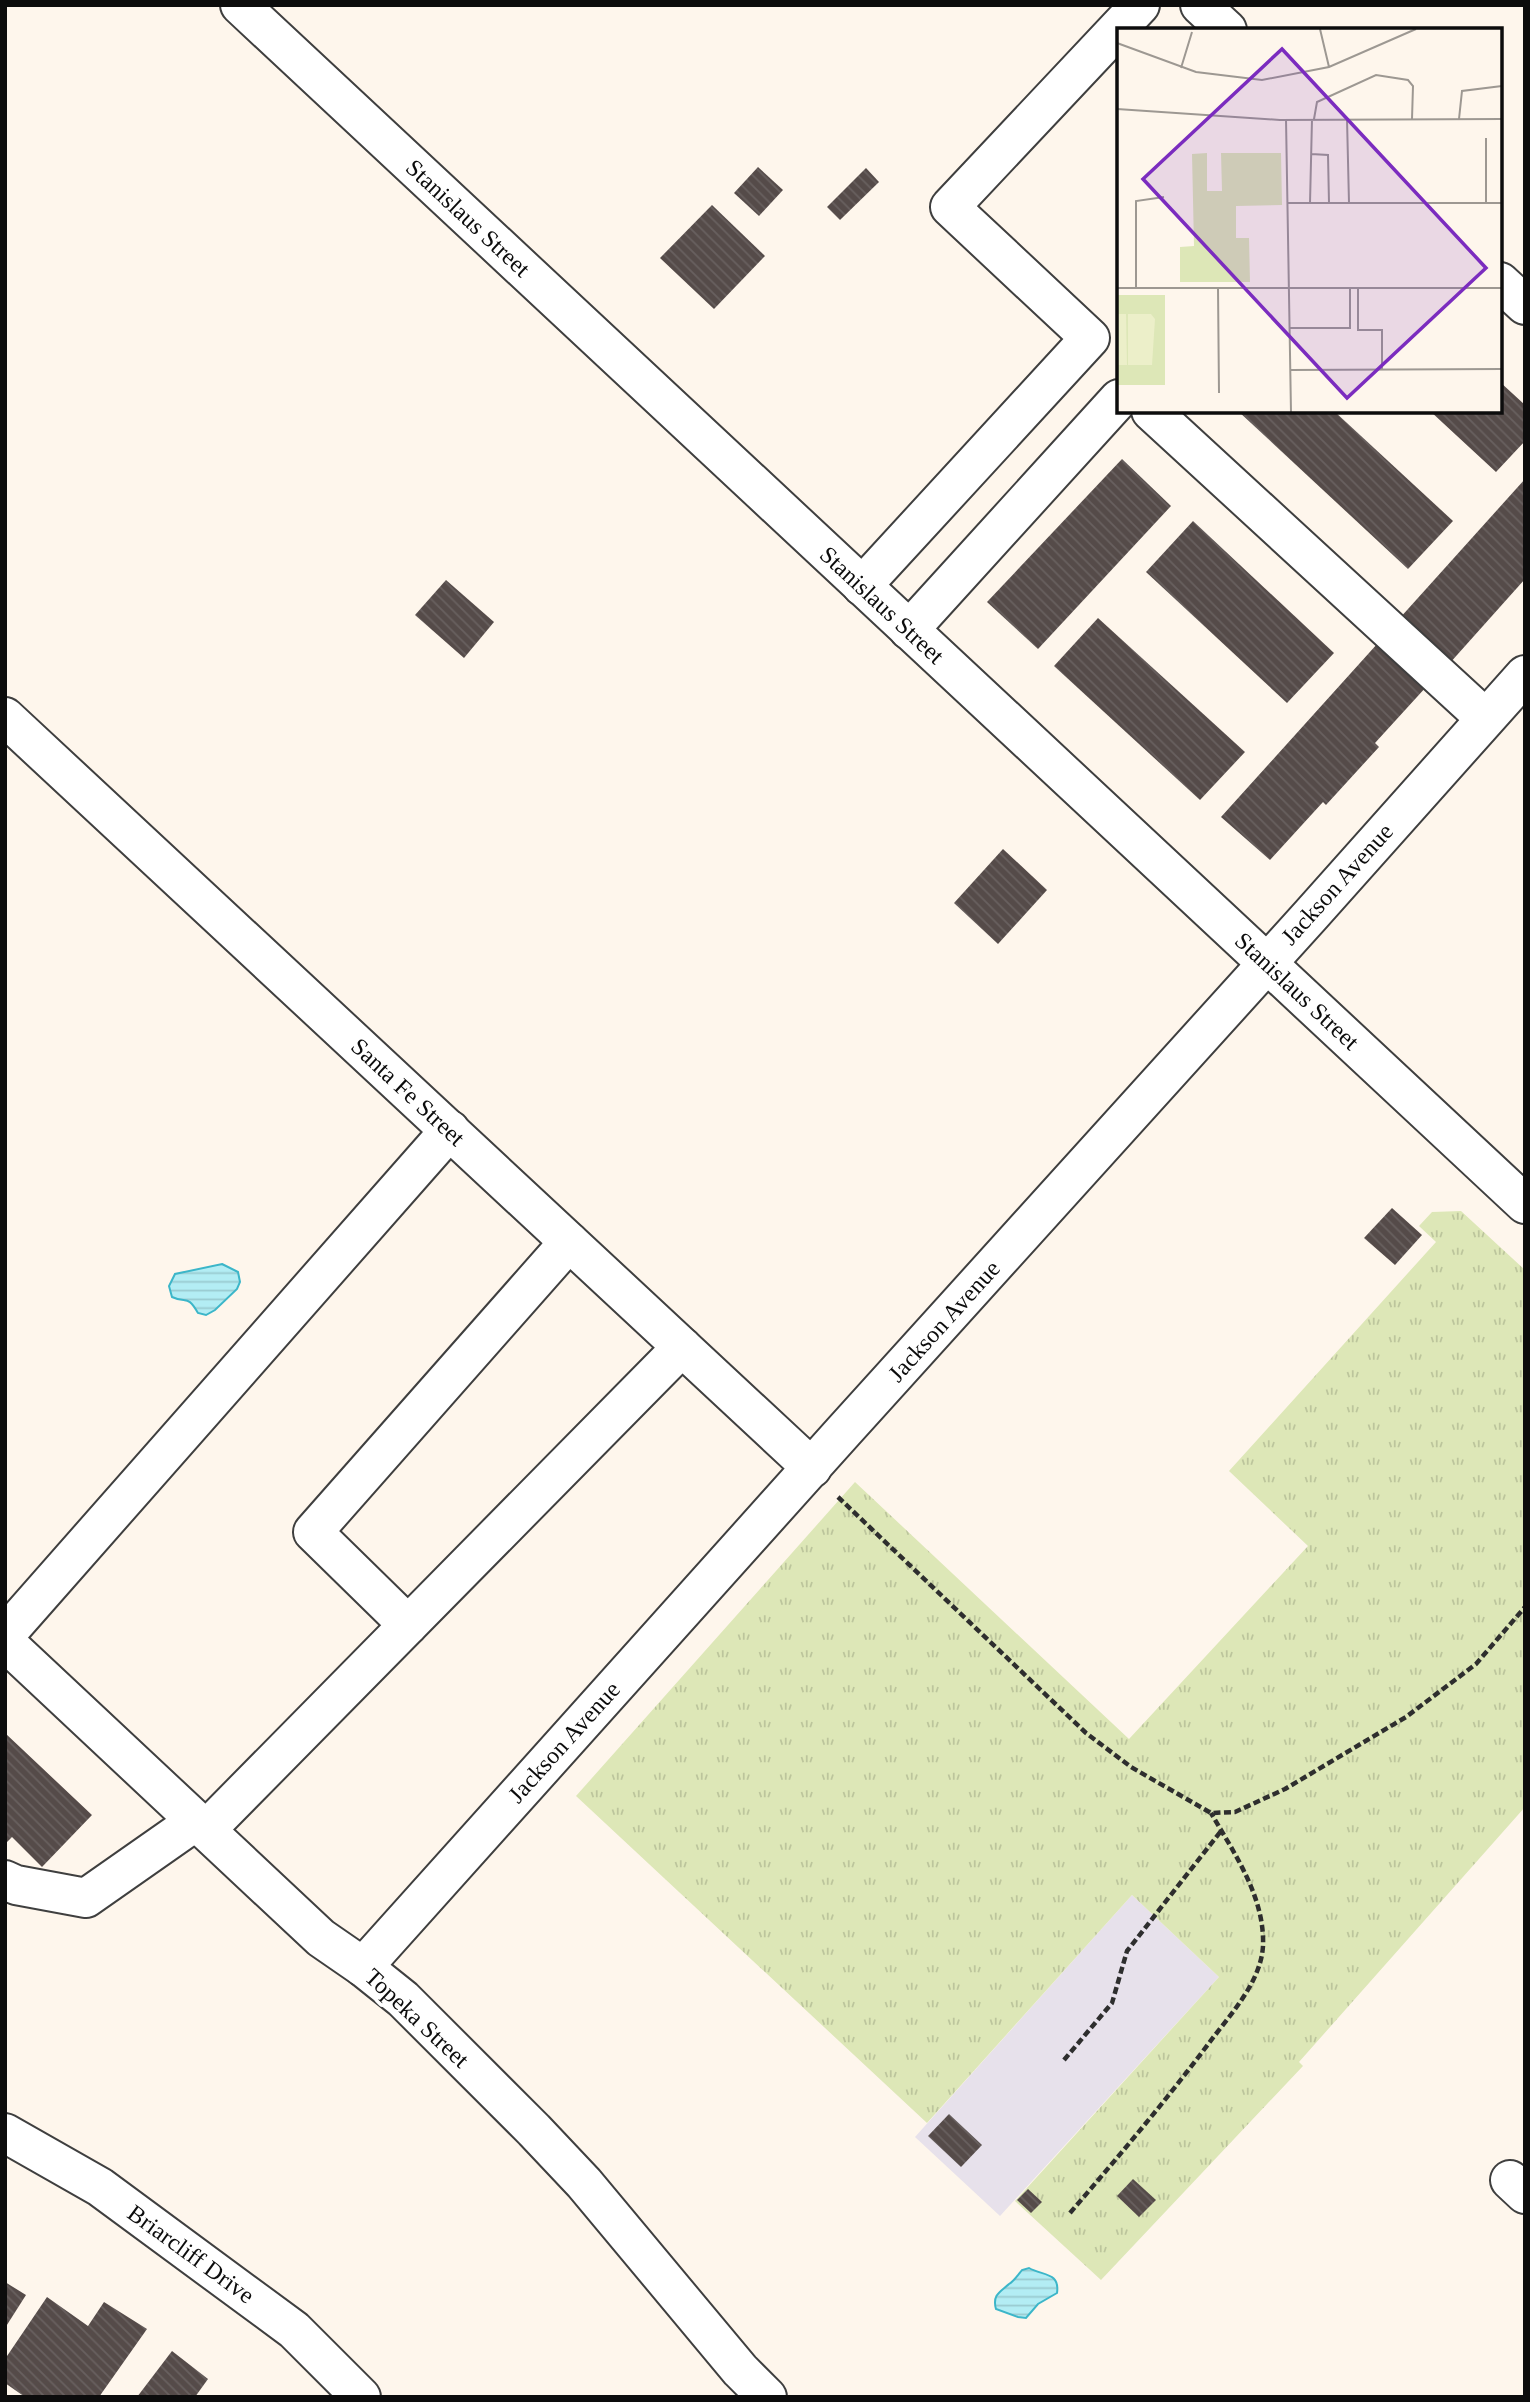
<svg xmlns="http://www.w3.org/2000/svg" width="1530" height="2402" font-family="'Times New Roman',serif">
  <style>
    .industrial { fill: #e7e1eb }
    .grass { fill: url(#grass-tufts) }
    .water { fill: url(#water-rules); stroke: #3cb6c9; stroke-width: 2 }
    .building { fill: url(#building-back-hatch) }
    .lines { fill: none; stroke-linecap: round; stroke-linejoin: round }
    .minor-casing { stroke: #3f3f3f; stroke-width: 42 }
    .path { stroke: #2e2e2e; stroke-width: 4.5; stroke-dasharray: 7 3.5; stroke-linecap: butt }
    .minor { stroke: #fff; stroke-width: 38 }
    .labels { text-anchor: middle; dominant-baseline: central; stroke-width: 7; stroke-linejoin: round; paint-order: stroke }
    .street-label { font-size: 24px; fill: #0c0c0c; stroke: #fff }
    .inset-road { fill: none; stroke: #9d9892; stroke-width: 2 }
    .view { fill: #7b2cbf; fill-opacity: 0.15; stroke: #7b2cbf; stroke-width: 3.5 }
    .inset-edge { fill: none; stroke: #0c0c0c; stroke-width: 3.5 }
  </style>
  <defs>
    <pattern id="grass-tufts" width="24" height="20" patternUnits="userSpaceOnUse" patternTransform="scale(1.75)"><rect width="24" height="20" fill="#dde7b7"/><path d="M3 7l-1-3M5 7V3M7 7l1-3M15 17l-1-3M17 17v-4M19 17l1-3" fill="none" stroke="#bcc59c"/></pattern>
    <pattern id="water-rules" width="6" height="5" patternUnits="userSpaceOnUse" patternTransform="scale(1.75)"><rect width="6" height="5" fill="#b3edf4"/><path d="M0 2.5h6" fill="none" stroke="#99cad0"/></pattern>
    <pattern id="building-back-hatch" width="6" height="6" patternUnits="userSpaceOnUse" patternTransform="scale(1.75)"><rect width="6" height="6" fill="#554b49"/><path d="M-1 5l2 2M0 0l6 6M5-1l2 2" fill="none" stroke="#68605f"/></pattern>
  </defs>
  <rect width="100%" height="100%" fill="#fef6ec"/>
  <path class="industrial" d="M1132,1895L1219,1977L1000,2216L915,2137Z"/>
  <path class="grass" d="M1461,1211L1525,1270V1807L1299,2062L1303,2066L1101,2280L1015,2201L1219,1977L1132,1895L927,2123L576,1796L855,1482L1129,1739L1308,1546L1229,1471L1436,1242L1419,1226L1432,1212Z"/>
  <g class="water">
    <path d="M222,1264L238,1272L240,1282L237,1289L215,1310L206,1315L198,1313C187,1294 187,1304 172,1297L169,1286L175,1274Z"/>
    <path d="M1029,2268C1043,2276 1060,2272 1057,2293L1038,2304L1026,2318L1018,2317L996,2309C992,2295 1000,2292 1009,2284C1014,2281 1018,2275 1022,2270Z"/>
  </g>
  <g class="building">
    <path d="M758,167L783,190L759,216L734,193Z"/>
    <path d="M866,168L879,182L840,220L827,207Z"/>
    <path d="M712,205L765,256L714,309L660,258Z"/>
    <path d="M1500,382L1525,405V441L1496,472L1430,411H1500Z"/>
    <path d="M1238,411H1334L1453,521L1408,569Z"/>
    <path d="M1122,459L1171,506L1038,649L987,602Z"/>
    <path d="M1525,479V579L1449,664L1399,619Z"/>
    <path d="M1193,521L1334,653L1287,703L1146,572Z"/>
    <path d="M446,580L494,622L464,658L415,615Z"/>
    <path d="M1098,618L1245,752L1200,800L1054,666Z"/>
    <path d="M1378,643L1427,686L1375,743L1379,747L1326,805L1323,802L1270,860L1221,817Z"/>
    <path d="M1003,849L1047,890L998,944L954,903Z"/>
    <path d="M1392,1208L1422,1235L1395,1265L1364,1238Z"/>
    <path d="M5,1733L92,1815L42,1867L12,1837L5,1844Z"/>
    <path d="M949,2114L982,2145L961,2167L928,2136Z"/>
    <path d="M1133,2179L1156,2200L1139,2217L1117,2196Z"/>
    <path d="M1028,2189L1042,2202L1031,2213L1017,2200Z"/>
    <path d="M5,2282L26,2295L5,2328Z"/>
    <path d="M47,2297L88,2326L104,2302L147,2329L99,2397H25L5,2383V2359Z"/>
    <path d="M172,2351L208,2379L195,2397H137Z"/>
  </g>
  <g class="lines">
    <defs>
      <g id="minor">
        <path d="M240,5L1525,1204"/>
        <path d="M1200,5L1227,30"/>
        <path d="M1500,282L1525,305"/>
        <path d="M1151,411L1485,718"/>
        <path d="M862,586L1090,338L950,207L1140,5"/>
        <path d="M909,630L1119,399"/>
        <path d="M5,717L812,1468"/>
        <path d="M408,1625L313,1532L569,1242"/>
        <path d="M5,1635L450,1130"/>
        <path d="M5,1642L321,1938L363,1967L403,1999L534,2130L584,2183L740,2370L767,2397"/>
        <path d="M206,1830L682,1347"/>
        <path d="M5,1880L16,1885L86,1898L196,1821"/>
        <path d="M363,1967L843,1432L1310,916L1525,675"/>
        <path d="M5,2133L100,2187L294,2330L361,2397"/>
        <path d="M1510,2180L1525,2194"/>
      </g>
    </defs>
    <use href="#minor" class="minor-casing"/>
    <g class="path">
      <path d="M838,1497L1086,1733L1131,1767L1211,1813L1235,1812L1285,1789L1406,1717L1476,1664L1525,1607"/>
      <path d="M1064,2060L1112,2003L1127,1951L1221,1831"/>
      <path d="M1070,2213C1118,2157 1165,2102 1209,2043C1230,2015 1261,1982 1263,1946C1265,1897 1234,1853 1211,1813"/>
    </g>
    <use href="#minor" class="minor"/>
  </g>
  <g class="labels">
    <g class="street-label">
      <text transform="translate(468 218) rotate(43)">Stanislaus Street</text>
      <text transform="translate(882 605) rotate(43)">Stanislaus Street</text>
      <text transform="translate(1337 884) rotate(-48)">Jackson Avenue</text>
      <text transform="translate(1297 991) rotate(43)">Stanislaus Street</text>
      <text transform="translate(408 1092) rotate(43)">Santa Fe Street</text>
      <text transform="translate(944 1321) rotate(-48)">Jackson Avenue</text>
      <text transform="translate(564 1742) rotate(-48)">Jackson Avenue</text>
      <text transform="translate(417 2018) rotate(43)">Topeka Street</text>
      <text transform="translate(191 2254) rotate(36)">Briarcliff Drive</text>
    </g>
  </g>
  <g transform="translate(1117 28)">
    <rect width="385" height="385" fill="#fef6ec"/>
    <path d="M90,125V163H105L104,125H164L165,177L119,178V210H132L133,254H63V219L77,218L75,126ZM0,267H48V357H0Z" fill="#dde7b7"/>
    <path d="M0,286H9L10,337H0ZM11,286H34L38,291L35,337H11Z" fill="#ecefc9"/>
    <path class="inset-road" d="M203,1L212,39M0,15L79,44L145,52L212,39L299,1M64,40L75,4M0,81L163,92L385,91M169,91L174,384M197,91L200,74L259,47L291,52L296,58L295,91M230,91L232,175M342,91L345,63L385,58M369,110V175M194,126L211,127L212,175M171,175H385M193,175L195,91M0,260H385M19,260V173L47,169M101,260L102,365M241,260V302H265V341M173,300H233V260M173,342L385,341"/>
    <path class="view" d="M165,21L369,240L230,370L26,151Z"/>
    <rect width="385" height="385" class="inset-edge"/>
  </g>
  <rect width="1530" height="2402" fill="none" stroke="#0c0c0c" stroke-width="14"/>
</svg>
